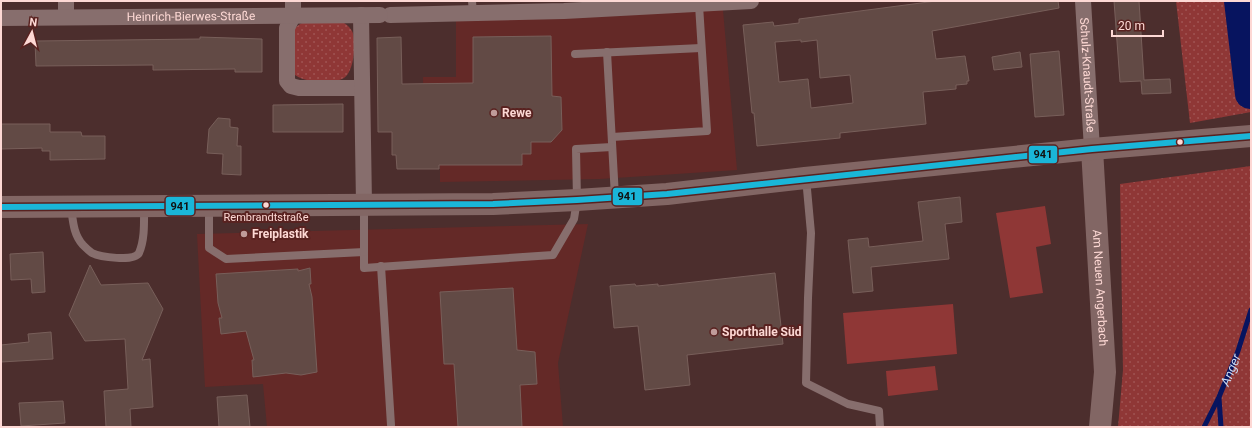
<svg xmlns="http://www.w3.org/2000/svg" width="1252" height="428" font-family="Roboto,sans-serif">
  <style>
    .built { fill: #642927 }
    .grass { fill: #8f3736 }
    .park { fill: url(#park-dots) }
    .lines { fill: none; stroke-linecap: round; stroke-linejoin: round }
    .stream { stroke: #07145f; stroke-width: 5 }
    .river { stroke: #07145f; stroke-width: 30 }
    .building { fill: #624a45; stroke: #785f5a; fill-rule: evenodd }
    .lane { stroke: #876e6d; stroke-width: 8 }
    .street { stroke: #876e6d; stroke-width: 16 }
    .secondary { stroke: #826664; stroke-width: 22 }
    .bus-1-casing { stroke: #592220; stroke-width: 9 }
    .bus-1 { stroke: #1ab6d8; stroke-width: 6 }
    .poi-dot { fill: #bf9c9a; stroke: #592220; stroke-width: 1.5 }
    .bus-dot { fill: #fdd8d4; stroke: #592220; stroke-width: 1.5 }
    .labels { text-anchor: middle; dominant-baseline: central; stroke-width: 4; stroke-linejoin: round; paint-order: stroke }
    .bus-label { font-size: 11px; fill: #fdd8d4; stroke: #592220 }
    .street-label { font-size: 12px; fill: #fdd8d4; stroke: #592220 }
    .poi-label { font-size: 12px; font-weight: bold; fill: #fdd8d4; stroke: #592220; text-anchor: start }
    .water-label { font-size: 13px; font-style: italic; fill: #cedaf1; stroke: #592220 }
    .line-badge { stroke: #592220; stroke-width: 1.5 }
    .pale-badge-label { font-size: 11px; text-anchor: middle; font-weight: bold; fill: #111 }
  </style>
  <defs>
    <pattern id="park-dots" width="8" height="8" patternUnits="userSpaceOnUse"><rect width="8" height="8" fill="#8f3736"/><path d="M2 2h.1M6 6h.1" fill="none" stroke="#a05352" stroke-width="1.8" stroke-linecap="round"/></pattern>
  </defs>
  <rect width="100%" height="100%" fill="#4c2e2d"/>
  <g class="built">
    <path d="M723,10L737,170L600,179L440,182V154L424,133L423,77H456V21Z"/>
    <path d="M588,224L558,363L563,427H267L263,384L205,387L197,234Z"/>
  </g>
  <g class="grass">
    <path d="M1045,206L1051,244L1036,247L1043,293L1010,298L996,213Z"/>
    <path d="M953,304L957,354L847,364L843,313Z"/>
    <path d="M935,366L938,390L888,396L886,371Z"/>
  </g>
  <g class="park">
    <path d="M1176,1H1251V112L1190,123Z"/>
    <path d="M341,21C346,24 349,26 352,31C357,41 354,72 344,78C338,82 329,81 322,81C312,81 304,81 295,75C293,66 290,42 293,32C294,28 298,25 302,23Z"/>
    <path d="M1251,166V427H1118L1123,370L1120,184Z"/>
  </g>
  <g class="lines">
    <g class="stream">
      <path d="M1219,398L1221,427"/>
      <path id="s1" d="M1204,427L1219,397L1238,351L1251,310"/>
    </g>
    <path class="river" d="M1239,1L1250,94"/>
  </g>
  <g class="building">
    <path d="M936,1H1058L1059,8L932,31L936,59L965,56L969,81H967V84L956,85V89L923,92L926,124L840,133V138L757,146L754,113H752L743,25L773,22L774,26L799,23V19ZM801,40V42L817,40L820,78L850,75L853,103L811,108L808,79L779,82L775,42Z"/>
    <path d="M1114,1H1139L1144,80L1170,79L1171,93L1142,94L1141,81L1120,82Z"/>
    <path d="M551,36L552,96L561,97L562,130L551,142H531V154H522V165H439V169H397L396,155H392V132H378L377,38L401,37L402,84L473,83V37Z"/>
    <path d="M200,37L262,39V72H235V69L153,70V65L36,66L35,41L200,39Z"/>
    <path d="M1059,51L1064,115L1035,117L1030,54Z"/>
    <path d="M1020,52L1022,67L994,70L992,57Z"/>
    <path d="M343,104V132H273V105Z"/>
    <path d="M218,118L230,119V127L238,128L237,146H241V175L222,174L223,154L207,153L209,129Z"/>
    <path d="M1,124H50V132H81L82,136H105V159L50,160V151H42V148L1,149Z"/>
    <path d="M960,197L962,222L945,224L949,259L871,267L873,291L853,293L848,240L868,238L869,247L923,241L918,202Z"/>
    <path d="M43,252L45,292L32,293L31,279L11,280L10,254Z"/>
    <path d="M90,265L101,285L148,283L163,309L142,360L150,359L153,407L130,409L131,427H106L104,391L128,389L125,339L85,341L69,315Z"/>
    <path d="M310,268L311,284H309L312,297L317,372L301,375L286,373L253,377L252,360H254L246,331L221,334L219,318H222L218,303L216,274L298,269V271Z"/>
    <path d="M775,273L783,344L687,355L690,385L645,390L638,326L614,328L610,286L635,284L636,286L658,284V286Z"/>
    <path d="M513,288L517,350L535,352L537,384L520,385L522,427H458L454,364H444L440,292Z"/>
    <path d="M51,332L53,359L1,362V345L29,342L28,334Z"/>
    <path d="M247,395L250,427H219L217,397Z"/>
    <path d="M63,401L65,423L21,426L19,403Z"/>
  </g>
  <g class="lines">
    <g class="lane">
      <path d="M472,1L473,14"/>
      <path d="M607,52L615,197"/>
      <path d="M575,54L701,48"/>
      <path d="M612,137L707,131L699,5"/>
      <path d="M806,178L811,233L808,298L806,383L848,404L879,411L880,427"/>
      <path d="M209,206V248L226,259L364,252V268L553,255L574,219L577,200L576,149L612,147"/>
      <path d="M71,207C73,220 73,234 83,245C85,247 89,251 92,253C100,257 134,262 139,253C145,239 144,222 144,207"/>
      <path d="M364,252V205"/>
      <path d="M381,266L391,425"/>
    </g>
    <g class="street">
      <path d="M66,1V16"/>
      <path d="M293,1V16L287,28V81L291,86L299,88H362"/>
      <path id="s2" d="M1083,1L1092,149"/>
      <path d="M361,15L364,204"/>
      <path d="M390,15L564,11L751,1"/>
      <path id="s3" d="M1,18L380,15"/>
    </g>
    <g class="secondary">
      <path id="s4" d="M1092,149L1105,372L1100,427"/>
      <path d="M1,207L493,204L577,200L667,194L805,178L1092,149L1251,136"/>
    </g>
    <defs>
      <path id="bus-1" d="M1,207L493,204L577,200L667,194L1092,149L1251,136"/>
    </defs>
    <use href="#bus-1" class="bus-1-casing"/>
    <use href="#bus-1" class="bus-1"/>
  </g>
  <g class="poi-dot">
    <circle cx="494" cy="113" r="4"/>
    <circle cx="244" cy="234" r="4"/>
    <circle cx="714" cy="332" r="4"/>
  </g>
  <g class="bus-dot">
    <circle cx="1180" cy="142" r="3.5"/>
    <circle cx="266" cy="205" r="3.5"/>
  </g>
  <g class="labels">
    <g class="bus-label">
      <text x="266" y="217">Rembrandtstraße</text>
    </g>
    <g class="street-label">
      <text stroke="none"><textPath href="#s3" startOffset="190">Heinrich-Bierwes-Straße</textPath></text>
      <text stroke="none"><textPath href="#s2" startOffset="74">Schulz-Knaudt-Straße</textPath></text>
      <text stroke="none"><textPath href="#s4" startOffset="139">Am Neuen Angerbach</textPath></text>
    </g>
    <g class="poi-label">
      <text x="502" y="113">Rewe</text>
      <text x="252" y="234">Freiplastik</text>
      <text x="722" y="332">Sporthalle Süd</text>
    </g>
    <g class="water-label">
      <text stroke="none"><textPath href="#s1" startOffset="63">Anger</textPath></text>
    </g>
  </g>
  <g class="line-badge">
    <rect x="1028" y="145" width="30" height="19" rx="4" fill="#1ab6d8"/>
    <rect x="612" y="187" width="31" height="19" rx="4" fill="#1ab6d8"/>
    <rect x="165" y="196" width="30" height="20" rx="4" fill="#1ab6d8"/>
  </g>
  <g class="pale-badge-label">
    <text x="1043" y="158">941</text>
    <text x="627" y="200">941</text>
    <text x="180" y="210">941</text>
  </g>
  <rect width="1252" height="428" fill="none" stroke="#fdd8d4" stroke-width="4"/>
  <g transform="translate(32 32) rotate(7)" stroke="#592220" stroke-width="3" paint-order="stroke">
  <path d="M0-3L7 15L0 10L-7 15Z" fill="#fdd8d4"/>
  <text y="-6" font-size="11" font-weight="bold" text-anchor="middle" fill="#fdd8d4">N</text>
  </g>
  <path d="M1112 30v6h51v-6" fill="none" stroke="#fdd8d4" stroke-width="2"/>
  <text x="1118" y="30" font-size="12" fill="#fdd8d4" stroke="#592220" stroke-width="3" paint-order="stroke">20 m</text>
</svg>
